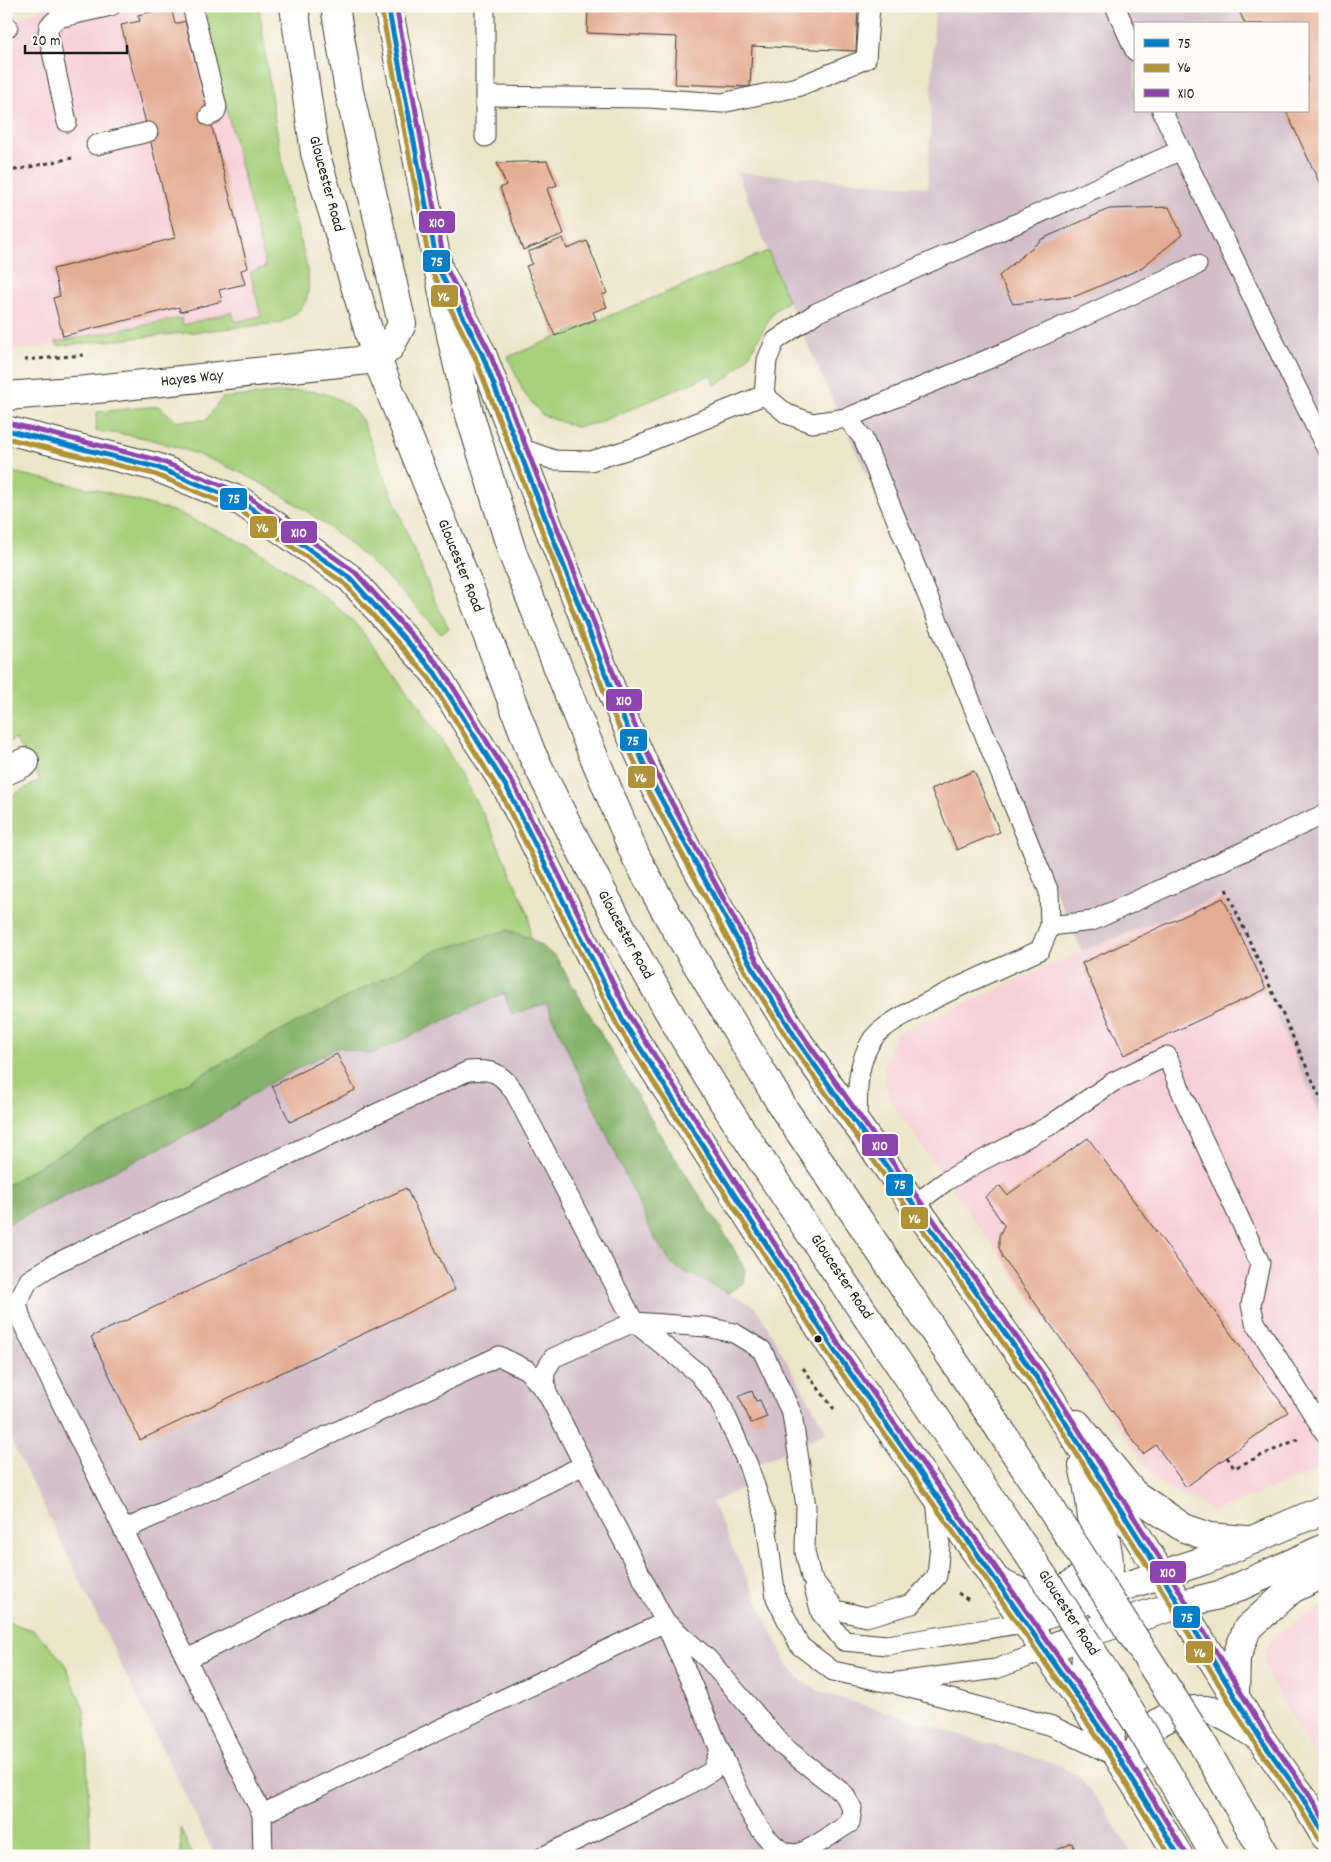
<svg xmlns="http://www.w3.org/2000/svg" width="1331" height="1862" font-family="Dekko,sans-serif">
  <style>
    .built { fill: #f7cfd4 }
    .industrial { fill: #d2bdc8; fill-rule: evenodd }
    .green { fill: #a6d07b; stroke: #61764c }
    .forest { fill: #84b26b; stroke: #506744 }
    .building { fill: #e4ac92 }
    .lines { fill: none; stroke-linecap: round; stroke-linejoin: round }
    .service-casing { stroke: #3b3a36; stroke-width: 21 }
    .minor-casing { stroke: #3b3a36; stroke-width: 30 }
    .tertiary-casing { stroke: #3b3a36; stroke-width: 30 }
    .secondary-casing { stroke: #3b3a36; stroke-width: 30 }
    .primary-casing { stroke: #3b3a36; stroke-width: 30 }
    .path { stroke: #3b3a36; stroke-width: 3; stroke-dasharray: 4 4; stroke-linecap: butt }
    .service { stroke: #fff; stroke-width: 19 }
    .minor { stroke: #fff; stroke-width: 28 }
    .tertiary { stroke: #fff; stroke-width: 28 }
    .secondary { stroke: #fff; stroke-width: 28 }
    .primary { stroke: #fff; stroke-width: 28 }
    .primary-bridge-casing { stroke: #3b3a36; stroke-width: 30; stroke-linecap: butt }
    .primary-bridge { stroke: #fff; stroke-width: 28 }
    .bus-1-casing { stroke: #fdfcf7; stroke-width: 9 }
    .bus-2-casing { stroke: #fdfcf7; stroke-width: 9 }
    .bus-3-casing { stroke: #fdfcf7; stroke-width: 9 }
    .bus-1 { stroke: #007ec5; stroke-width: 5 }
    .bus-2 { stroke: #b09338; stroke-width: 5 }
    .bus-3 { stroke: #8e44ad; stroke-width: 5 }
    .bus-dot { fill: #1c1c1c; stroke: #fdfcf7; stroke-width: 2 }
    .labels { text-anchor: middle; dominant-baseline: central; stroke-width: 4; stroke-linejoin: round; paint-order: stroke }
    .street-label { font-size: 16px; fill: #1c1c1c; stroke: #fdfcf7 }
    .line-badge { stroke: #fdfcf7; stroke-width: 2 }
    .badge-label { font-size: 14px; text-anchor: middle; font-weight: bold; fill: #fff }
  </style>
  <rect width="100%" height="100%" fill="#fdfcf7"/>
  <filter id="ink" filterUnits="userSpaceOnUse"><feTurbulence type="fractalNoise" baseFrequency=".02" numOctaves="2"/><feDisplacementMap in="SourceGraphic" scale="10" xChannelSelector="R" yChannelSelector="G"/><feConvolveMatrix kernelMatrix="1 2 1 2 8 2 1 2 1" color-interpolation-filters="sRGB"/></filter>
  <filter id="wash" filterUnits="userSpaceOnUse"><feTurbulence type="fractalNoise" baseFrequency=".0096" numOctaves="4" result="noise"/><feDisplacementMap in="SourceGraphic" scale="20" xChannelSelector="R" yChannelSelector="G"/><feGaussianBlur stdDeviation="1.12" result="paint"/><feColorMatrix in="noise" values="0 0 0 0 0 0 0 0 0 0 0 0 0 0 0 0 0 1.4 0 .05"/><feComposite in="paint" operator="in"/></filter>
  <g filter="url(#wash)">
    <rect width="100%" height="100%" fill="#ebe6c8"/>
    <g class="built">
      <path d="M48,6H201L280,323L6,351V29L19,19Z"/>
      <path d="M1222,895L1325,1126V1466L1248,1499L1213,1511L1157,1481L889,1099L884,1069L895,1034L1082,951Z"/>
      <path d="M1325,1604V1772L1281,1700L1270,1680L1264,1663L1266,1650L1275,1634Z"/>
    </g>
    <g class="industrial">
      <path d="M935,6H1325V1126L1222,895L1082,951L788,301L737,172L928,187ZM1135,24H1307V111H1135Z"/>
      <path d="M504,993L546,1003L654,1237L672,1265L756,1307L827,1432L738,1473L744,1487L712,1503L787,1664L803,1682L821,1692L1056,1764L1078,1776L1104,1807L1133,1856H215L6,1430V1225L208,1124L268,1084L339,1047L371,1054Z"/>
    </g>
    <g class="green">
      <path d="M201,6H259C267,70 276,134 289,197C294,221 312,272 308,294C305,309 293,316 280,323L57,346L56,342L181,318L183,325L232,312L235,322L261,316L250,272L266,267Z"/>
      <path d="M768,251L788,301L773,312L750,354L737,369L729,377L715,385L710,375L598,423L576,427L542,415L524,393L508,357Z"/>
      <path d="M296,391C325,390 344,397 362,420L434,600L449,628L440,633C358,541 277,475 156,441C137,435 116,434 96,431L97,412L159,406L176,421L206,420L222,398Z"/>
      <path d="M6,471L102,491L176,512L230,536L278,563L326,598L354,622L413,696L445,746L488,823L529,915L530,938L508,930L273,1035L35,1168L6,1186V799L40,780L15,739L6,743Z"/>
      <path d="M6,1622L34,1630L65,1663L85,1712L91,1856H6Z"/>
      <path d="M180,1828L193,1856H181Z"/>
    </g>
    <path class="forest" d="M508,930L530,938L556,957L662,1138L730,1242L745,1270L743,1283L728,1293L672,1265L654,1237L546,1003L512,1014L504,993L371,1054L339,1047L268,1084L208,1124L6,1225V1186L35,1168L273,1035L438,950Z"/>
    <g id="blocks">
      <g class="building">
        <path d="M588,6H858L856,51L752,46L750,87L675,84L677,37L587,33Z"/>
        <path d="M1237,6H1325V195L1286,111H1307V24H1245Z"/>
        <path d="M171,7L175,24L185,21L248,268L241,270L245,284L219,290L222,301L180,312L179,307L63,336L53,298L60,296L53,269L175,238L121,25L140,21L138,15Z"/>
        <path d="M547,161L557,185L547,189L564,234L523,250L500,188L506,185L497,163Z"/>
        <path d="M1169,207L1182,235L1140,269L1076,296L1013,304L999,276L1042,239L1109,209Z"/>
        <path d="M563,238L567,249L587,241L607,293L602,295L607,307L593,312L596,319L555,336L526,266L532,264L528,252Z"/>
        <path d="M974,771L1000,832L957,850L931,789Z"/>
        <path d="M1223,898L1266,989L1124,1055L1082,963Z"/>
        <path d="M337,1054L355,1090L290,1122L272,1086Z"/>
        <path d="M1088,1138L1288,1412L1186,1487L1156,1445L1143,1454L1003,1258L999,1247V1236L1004,1225L985,1197L1000,1186L1007,1195Z"/>
        <path d="M406,1188L455,1290L140,1440L91,1337Z"/>
        <path d="M752,1391L756,1401L760,1400L767,1417L751,1423L739,1396Z"/>
        <path d="M1072,1843L1078,1856H1044Z"/>
      </g>
    </g>
  </g>
  <g filter="url(#ink)">
    <use href="#blocks" fill-opacity="0" stroke="#3b3a36" stroke-width="1"/>
    <g class="lines">
      <defs>
        <g id="service">
          <path d="M192,6L217,107L215,113L209,116"/>
          <path d="M485,6V137"/>
          <path d="M1115,6L1135,51"/>
          <path d="M6,26L8,27"/>
          <path d="M487,96L648,98L722,103L797,87L866,59L870,6"/>
          <path d="M1162,111L1325,446"/>
          <path d="M67,122L48,33L49,26L58,18L111,6"/>
          <path d="M96,145L148,132"/>
          <path d="M764,395L767,360L775,341L816,313L1179,151"/>
          <path d="M764,395L787,414L812,423L847,418L1015,348L1197,265"/>
          <path d="M847,418L863,438L1049,892L1050,926L1040,950C1009,965 886,1015 872,1040C855,1067 858,1094 857,1125"/>
          <path d="M517,447L554,460L591,461L636,447L764,395"/>
          <path d="M1050,926L1092,921L1325,814"/>
          <path d="M914,1205L946,1181L981,1161L1049,1126L1113,1082L1167,1056L1183,1096L1260,1263L1251,1305L1255,1322L1325,1433"/>
          <path d="M936,1497L940,1544L937,1576L912,1604L866,1617L836,1610L811,1577L805,1552L806,1506L792,1414L762,1350L734,1333L707,1327L634,1322L698,1373L719,1400L748,1465L765,1516L776,1598L800,1646L833,1671L890,1683L996,1669L1044,1651"/>
          <path d="M124,1530L499,1356L527,1370L547,1393"/>
          <path d="M814,1588L821,1613L844,1641L887,1645L1024,1623"/>
          <path d="M668,1624L708,1659L784,1747L844,1794L852,1808L850,1823C836,1831 816,1847 800,1853C763,1862 733,1776 720,1750"/>
          <path d="M187,1659L584,1465"/>
          <path d="M899,1685L1052,1726L1117,1757"/>
          <path d="M262,1814L665,1622"/>
          <path d="M263,1856L262,1814L22,1322L17,1303L29,1280L54,1264L468,1071C492,1069 501,1072 515,1093L634,1322L553,1358L544,1373L547,1393L665,1622L720,1750L712,1771L681,1789L544,1856"/>
        </g>
        <path id="minor" d="M6,771L25,762"/>
        <path id="tertiary" d="M6,396L87,390L377,359"/>
        <g id="secondary">
          <path d="M1077,1424L1134,1494L1184,1528L1210,1537L1246,1540"/>
          <path d="M1094,1505C1107,1538 1117,1572 1100,1605"/>
          <path d="M1024,1623L1113,1590L1203,1561L1325,1509"/>
          <path d="M1094,1631C1087,1644 1084,1656 1086,1671L1111,1736"/>
          <path d="M1044,1651L1093,1631L1178,1605L1223,1594L1325,1548"/>
          <path d="M1235,1696L1236,1658L1247,1629L1292,1589L1325,1573"/>
        </g>
        <g id="primary">
          <path d="M294,6L315,153L377,359L471,592L531,752"/>
          <path d="M335,6L349,91L402,324L390,347L377,359"/>
          <path d="M388,6L452,340L468,409L512,552L582,728"/>
          <path d="M438,268L482,354L617,704L652,782L699,872L753,969L799,1043L1041,1384L1148,1553L1260,1738L1300,1794L1325,1836"/>
          <path d="M6,430L156,467L242,502L350,578L435,673L507,788L623,1021L832,1347L1108,1740L1179,1856"/>
          <path d="M995,1580C1035,1603 1055,1601 1090,1570C1096,1534 1092,1501 1083,1466"/>
          <path d="M1138,1758C1136,1725 1185,1704 1212,1711C1228,1716 1243,1727 1257,1736"/>
        </g>
      </defs>
      <use href="#service" class="service-casing"/>
      <use href="#minor" class="minor-casing"/>
      <use href="#tertiary" class="tertiary-casing"/>
      <use href="#secondary" class="secondary-casing"/>
      <use href="#primary" class="primary-casing"/>
      <g class="path">
        <path d="M6,172L72,158"/>
        <path d="M24,360L84,355"/>
        <path d="M1226,889L1325,1108"/>
        <path d="M803,1368L834,1409"/>
        <path d="M1227,1457L1234,1468L1298,1439"/>
        <path d="M958,1593L969,1600"/>
      </g>
      <use href="#service" class="service"/>
      <use href="#minor" class="minor"/>
      <use href="#tertiary" class="tertiary"/>
      <use href="#secondary" class="secondary"/>
      <use href="#primary" class="primary"/>
      <defs>
        <g id="primary-bridge">
          <path d="M582,728L636,857L671,921L784,1109L997,1425L1202,1743L1266,1856"/>
          <path d="M531,752C596,883 664,1012 744,1134C901,1375 1075,1604 1215,1856"/>
        </g>
      </defs>
      <use href="#primary-bridge" class="primary-bridge-casing"/>
      <use href="#primary-bridge" class="primary-bridge"/>
      <defs>
        <g id="bus-1">
          <path d="M388,6L438,268L482,354L617,704L652,782L753,969L799,1043L1041,1384L1148,1553L1260,1738L1300,1794L1325,1836"/>
          <path d="M6,430L156,467L242,502L350,578L435,673L507,788L623,1021L832,1347L1108,1740L1179,1856"/>
        </g>
        <g id="bus-2">
          <path d="M381,7L431,270L475,357L610,707L645,785L746,973L793,1047L1035,1388L1142,1557L1254,1742L1294,1798L1319,1840"/>
          <path d="M6,438L154,474L238,509L345,584L429,678L500,792L617,1025L826,1351L1102,1744L1170,1856"/>
        </g>
        <g id="bus-3">
          <path d="M396,6L445,266L489,351L624,701L659,779L759,965L805,1039L1047,1380L1154,1549L1266,1734L1306,1790L1325,1821"/>
          <path d="M8,423L158,460L246,495L355,572L441,668L514,785L630,1017L838,1343L1114,1736L1185,1852"/>
        </g>
      </defs>
      <use href="#bus-1" class="bus-1-casing"/>
      <use href="#bus-2" class="bus-2-casing"/>
      <use href="#bus-3" class="bus-3-casing"/>
      <use href="#bus-1" class="bus-1"/>
      <use href="#bus-2" class="bus-2"/>
      <use href="#bus-3" class="bus-3"/>
    </g>
  </g>
  <circle class="bus-dot" cx="818" cy="1339" r="4.5"/>
  <g class="labels">
    <g class="street-label">
      <text transform="translate(326 184) rotate(75)">Gloucester Road</text>
      <text transform="translate(192 379) rotate(-6)">Hayes Way</text>
      <text transform="translate(460 566) rotate(68)">Gloucester Road</text>
      <text transform="translate(625 935) rotate(61)">Gloucester Road</text>
      <text transform="translate(841 1277) rotate(56)">Gloucester Road</text>
      <text transform="translate(1068 1613) rotate(57)">Gloucester Road</text>
    </g>
  </g>
  <g class="line-badge">
    <rect x="418" y="210" width="38" height="24" rx="5" fill="#8e44ad"/>
    <rect x="422" y="249" width="29" height="24" rx="5" fill="#007ec5"/>
    <rect x="430" y="284" width="29" height="24" rx="5" fill="#b09338"/>
    <rect x="219" y="487" width="29" height="24" rx="5" fill="#007ec5"/>
    <rect x="249" y="515" width="29" height="24" rx="5" fill="#b09338"/>
    <rect x="280" y="520" width="38" height="24" rx="5" fill="#8e44ad"/>
    <rect x="605" y="688" width="38" height="24" rx="5" fill="#8e44ad"/>
    <rect x="619" y="728" width="29" height="24" rx="5" fill="#007ec5"/>
    <rect x="627" y="765" width="29" height="24" rx="5" fill="#b09338"/>
    <rect x="861" y="1133" width="38" height="24" rx="5" fill="#8e44ad"/>
    <rect x="885" y="1173" width="29" height="24" rx="5" fill="#007ec5"/>
    <rect x="900" y="1206" width="29" height="24" rx="5" fill="#b09338"/>
    <rect x="1149" y="1560" width="38" height="24" rx="5" fill="#8e44ad"/>
    <rect x="1172" y="1605" width="29" height="24" rx="5" fill="#007ec5"/>
    <rect x="1185" y="1640" width="29" height="24" rx="5" fill="#b09338"/>
  </g>
  <g class="badge-label">
    <text x="437" y="227">X10</text>
    <text x="437" y="266">75</text>
    <text x="444" y="301">Y6</text>
    <text x="234" y="503">75</text>
    <text x="263" y="532">Y6</text>
    <text x="299" y="537">X10</text>
    <text x="624" y="705">X10</text>
    <text x="633" y="745">75</text>
    <text x="641" y="782">Y6</text>
    <text x="880" y="1150">X10</text>
    <text x="900" y="1189">75</text>
    <text x="915" y="1223">Y6</text>
    <text x="1168" y="1577">X10</text>
    <text x="1187" y="1622">75</text>
    <text x="1200" y="1657">Y6</text>
  </g>
  <rect width="1331" height="1862" fill="none" stroke="#fdfcf7" stroke-width="25"/>
  <rect x="1134" y="22" width="175" height="90" fill="#fdfcf7" stroke="#a3a29f"/>
  <rect x="1144" y="39" width="25" height="8" fill="#007ec5" stroke="#a3a29f"/>
  <text x="1178" y="48" font-size="15" fill="#1c1c1c">75</text>
  <rect x="1144" y="64" width="25" height="8" fill="#b09338" stroke="#a3a29f"/>
  <text x="1178" y="72" font-size="15" fill="#1c1c1c">Y6</text>
  <rect x="1144" y="89" width="25" height="8" fill="#8e44ad" stroke="#a3a29f"/>
  <text x="1178" y="98" font-size="15" fill="#1c1c1c">X10</text>
  <path d="M25 45v8h102v-8" fill="none" stroke="#1c1c1c" stroke-width="2.5"/>
  <text x="32" y="45" font-size="15" fill="#1c1c1c" stroke="#fdfcf7" stroke-width="4" paint-order="stroke">20 m</text>
</svg>
